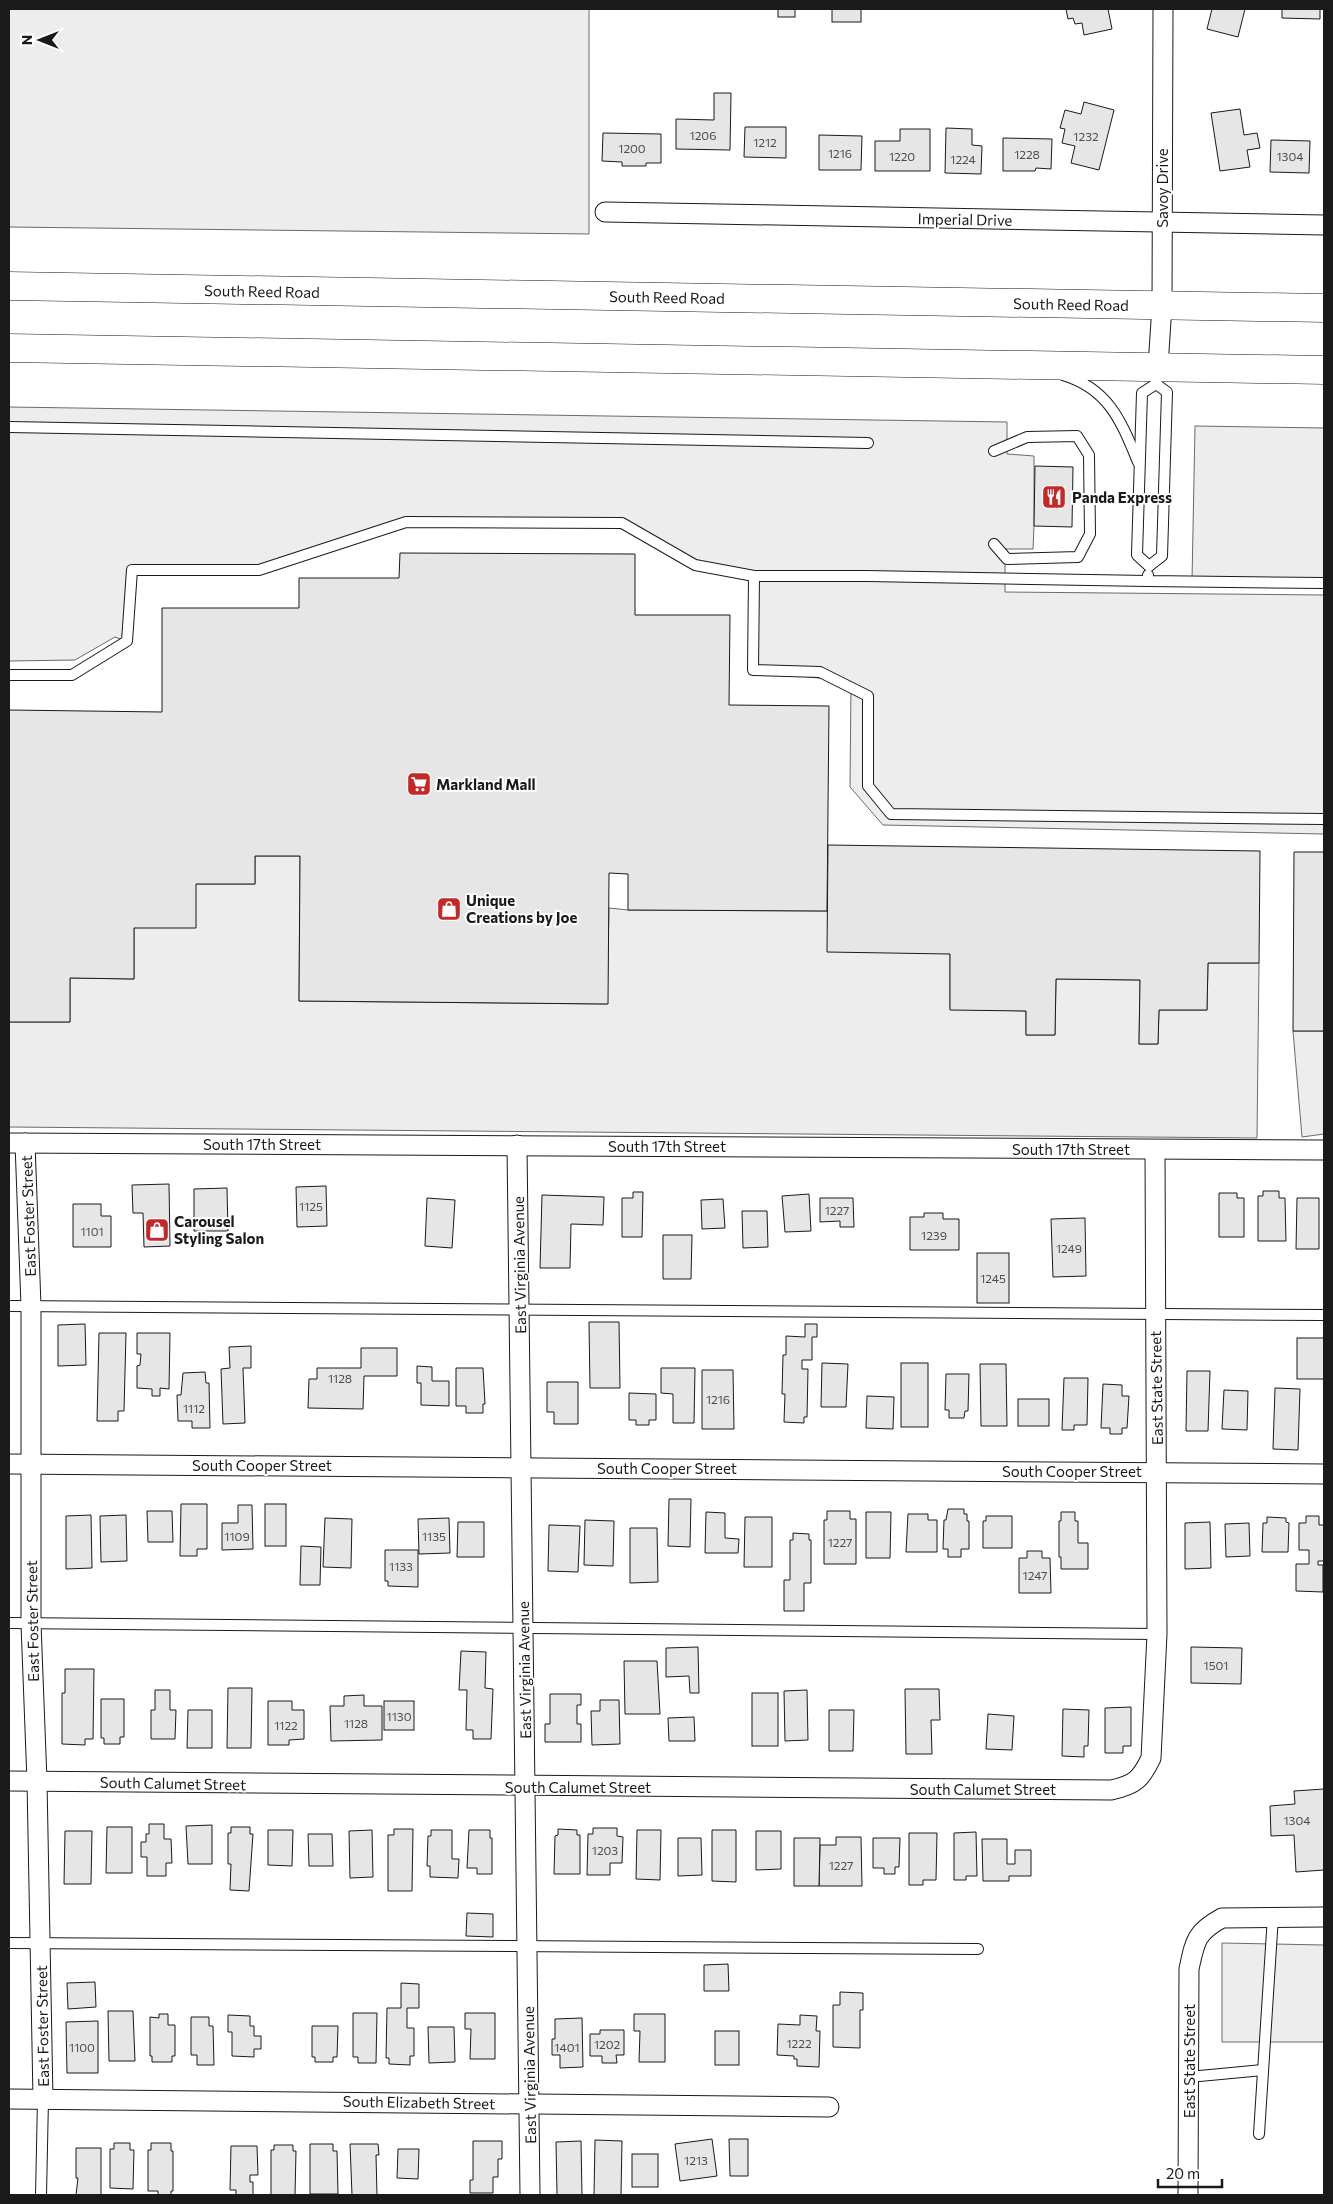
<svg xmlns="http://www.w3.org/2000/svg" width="1333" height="2204" font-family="Commissioner,sans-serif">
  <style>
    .built { fill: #ededed; stroke: #6a6a6a }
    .building { fill: #e6e6e6; stroke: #1a1a1a }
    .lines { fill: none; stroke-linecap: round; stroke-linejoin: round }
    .service-casing { stroke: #1a1a1a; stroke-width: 12 }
    .minor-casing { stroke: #1a1a1a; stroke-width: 21 }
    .primary-casing { stroke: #1a1a1a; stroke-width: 29 }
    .service { stroke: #fff; stroke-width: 10 }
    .minor { stroke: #fff; stroke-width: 19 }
    .primary { stroke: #fff; stroke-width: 28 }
    .labels { text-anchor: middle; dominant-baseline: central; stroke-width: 4; stroke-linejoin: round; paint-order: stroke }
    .number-label { font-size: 12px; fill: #4d4d4d }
    .street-label { font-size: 15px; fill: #1a1a1a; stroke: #fff }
    .poi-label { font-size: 15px; font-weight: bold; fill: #1a1a1a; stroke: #fff; text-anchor: start }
  </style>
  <rect width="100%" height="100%" fill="#fff"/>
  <g class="built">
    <path d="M9,9H589V234L9,227Z"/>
    <path d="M9,407L1007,422V454L1034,456V526L1033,549H1005V592L1324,595V834L883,825L850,787L851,682L753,670L754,576L695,565L622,523L406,522L259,570L132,571L127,641L115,637L75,660L9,661Z"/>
    <path d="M1195,426L1324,428V583L1192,581Z"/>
    <path d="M255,856H300L299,1001L607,1004L609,908L628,910L827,911L950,954V1009L1026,1011V1035H1055L1056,979L1140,980L1139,1044H1158L1159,1010H1207L1208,963H1259L1257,1138L9,1127V1022H70V978L134,979V928L196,884H255Z"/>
    <path d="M1293,1031H1324V1134L1302,1137Z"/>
    <path d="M1222,1943L1324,1945V2042H1222Z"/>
  </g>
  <g class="building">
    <rect x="778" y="9" width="17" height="8"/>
    <rect x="832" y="9" width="29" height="13"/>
    <path d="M1066,9H1108L1112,29L1084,35L1082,23L1075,24L1073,18L1068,19Z"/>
    <path d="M1212,9H1245L1238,37L1207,29Z"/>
    <path d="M1282,9H1320V19L1282,18Z"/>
    <path d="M714,93H731L730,150L676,149V119L714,120Z"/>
    <path d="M1084,102L1114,110L1099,170L1071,163L1075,146L1062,143L1065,129L1060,128L1065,110L1081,114Z"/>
    <path d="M1240,109L1244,135L1257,133L1260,148L1247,150L1250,167L1220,171L1211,113Z"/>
    <path d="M745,127H786V158L744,157Z"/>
    <path d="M946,128L972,129V145L982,146L981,174L945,173Z"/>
    <path d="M900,129H930V171H875V141H900Z"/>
    <path d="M603,133L661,134V163H646V166H622V162L602,161Z"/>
    <path d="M819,135L862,136L861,170H819Z"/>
    <path d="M1003,138L1052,139L1051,169L1036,168L1035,171H1003Z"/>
    <path d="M1271,140L1310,141L1309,173L1270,172Z"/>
    <path d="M1035,466L1073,467L1072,527L1034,526Z"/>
    <path d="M400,553L635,554V615H730L729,705L829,706L827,911L628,910V874L609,873L608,1004L299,1001L300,856H255V884H196V928H134V979L70,978V1022H9V710L162,712V608H299V578H399Z"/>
    <path d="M828,845L1260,851L1259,963H1208L1207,1010H1159L1158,1044H1139L1140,980L1056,979L1055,1035H1026V1011L950,1010V954L827,952Z"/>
    <path d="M1294,852H1324V1031H1293Z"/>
    <path d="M169,1184L170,1246L144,1247L143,1213H133L132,1185Z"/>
    <path d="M326,1186L327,1226L297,1227L296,1187Z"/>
    <path d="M227,1188L228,1231H194V1189Z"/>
    <path d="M1263,1191H1279V1198H1285L1286,1241H1258V1196H1263Z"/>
    <path d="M633,1192H643L642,1237H622V1198H633Z"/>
    <path d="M1219,1193H1237V1198H1244V1237H1219Z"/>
    <path d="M809,1194L811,1231L785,1232L782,1196Z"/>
    <path d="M542,1195L604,1197L603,1225L571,1224L570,1268H540Z"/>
    <path d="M427,1198L455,1200L452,1248L425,1246Z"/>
    <path d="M820,1198H853L854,1227H840V1221L820,1222Z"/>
    <path d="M1297,1198H1319V1249H1296Z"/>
    <path d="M723,1199L725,1228L702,1229L701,1200Z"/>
    <path d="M73,1204H101V1216H111V1247H73Z"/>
    <path d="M742,1211H767L768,1247L743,1248Z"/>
    <path d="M924,1213H943V1219H959V1250H910V1217H924Z"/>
    <path d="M1085,1218L1086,1276L1053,1277L1051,1219Z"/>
    <path d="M663,1235H692L691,1279H663Z"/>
    <rect x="977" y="1253" width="32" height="50"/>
    <path d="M589,1322H619L620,1388H590Z"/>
    <path d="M85,1324L86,1365L58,1366V1325Z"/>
    <path d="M805,1324H817V1337H812V1360H802V1369H808L807,1417H804V1423L784,1422L785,1394H782L783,1355H786V1336L805,1337Z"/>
    <path d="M99,1333H126L124,1411H118V1421H97Z"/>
    <path d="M137,1333H170L169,1389L160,1388V1396H152V1389L137,1388V1366L140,1365L141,1354H137Z"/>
    <rect x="1297" y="1338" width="27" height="41"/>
    <path d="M251,1346V1368H243L245,1423L223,1424L221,1369L230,1368L229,1347Z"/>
    <path d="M361,1348H397V1376H364L363,1409L308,1408L309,1379H317V1368H361Z"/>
    <path d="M822,1363L848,1364L846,1407H821Z"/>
    <rect x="901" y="1363" width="27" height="64"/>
    <path d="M980,1364H1006L1007,1426H981Z"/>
    <path d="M417,1366L432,1367V1381H449V1406L421,1405V1383H417Z"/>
    <path d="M456,1368H483L485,1404H483V1413H466V1406H456Z"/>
    <path d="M661,1368H695L694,1423H673V1394L661,1393Z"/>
    <path d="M702,1370H733L734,1429H702Z"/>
    <path d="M1187,1371H1210L1208,1431H1186Z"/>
    <path d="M205,1372L206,1383H209L210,1428H192V1421H178L177,1395H181L183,1373Z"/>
    <path d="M946,1374H969L968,1411H965L964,1418H949V1410H945Z"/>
    <path d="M1064,1378H1088L1087,1425H1074V1430H1062Z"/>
    <path d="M547,1382H578V1424H554V1412H547Z"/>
    <path d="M1103,1384L1122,1385V1396H1129L1127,1428H1122V1434H1110V1428H1101Z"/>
    <path d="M1275,1388L1300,1389L1298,1450L1273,1449Z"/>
    <path d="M1224,1390L1248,1391L1247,1430L1222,1429Z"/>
    <path d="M629,1393L656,1394V1420H649V1425H636V1420H629Z"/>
    <path d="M867,1396L894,1397L893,1429L866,1428Z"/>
    <rect x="1018" y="1399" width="31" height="27"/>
    <path d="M669,1499H691L690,1547L668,1546Z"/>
    <path d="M181,1504H207V1549H197V1556H180Z"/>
    <rect x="265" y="1504" width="21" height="42"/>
    <path d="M238,1505H252L253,1549L222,1550V1523H238Z"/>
    <path d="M948,1509H964V1514H967V1521H969V1549H961V1557H948V1549H943L944,1520H946Z"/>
    <path d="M147,1511H172L173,1542H148Z"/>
    <path d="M827,1511H850V1519H856V1564H824V1520H827Z"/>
    <path d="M706,1512L725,1513V1538L739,1539L738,1553H705Z"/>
    <path d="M866,1512H891L890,1558H866Z"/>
    <path d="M1061,1512H1075V1521H1078V1543H1088V1569H1061V1557H1059V1521H1061Z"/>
    <path d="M908,1514H928V1520H937V1552H906Z"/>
    <path d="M91,1515L92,1568L66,1569V1516Z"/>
    <path d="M126,1515L127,1561L101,1562L100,1516Z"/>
    <path d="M986,1516H1012V1548H983V1521H986Z"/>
    <path d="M1306,1516H1319V1525H1324V1561H1318V1565H1323V1592L1296,1591V1564H1309V1550H1299V1523H1306Z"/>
    <path d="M745,1517H772V1567H744Z"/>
    <path d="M1267,1517L1286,1518V1522L1289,1523L1288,1552H1262L1263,1523H1267Z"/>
    <path d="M325,1518L352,1519L351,1568L323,1567Z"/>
    <path d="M449,1518L450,1553L419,1554L418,1519Z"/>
    <path d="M585,1520L614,1521L613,1566L584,1565Z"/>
    <path d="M458,1522H484V1557H457Z"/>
    <path d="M1210,1522L1211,1568L1185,1569V1523Z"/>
    <path d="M1249,1523L1250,1556L1226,1557L1225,1524Z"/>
    <path d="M549,1525L580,1526L578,1572L548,1571Z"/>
    <path d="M630,1528H657L658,1582L630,1583Z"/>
    <path d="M793,1533L809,1534V1540H811V1583H804V1611H784V1580H790V1540H793Z"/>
    <path d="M301,1546L321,1547L320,1585H300Z"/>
    <path d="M385,1550H418V1587L388,1586V1581H385Z"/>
    <path d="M1027,1551H1042V1558H1050L1051,1593H1019V1558H1027Z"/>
    <path d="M698,1647L699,1693H690L689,1676L666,1677V1648Z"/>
    <path d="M1191,1647L1242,1648L1241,1684L1191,1683Z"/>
    <path d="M461,1651L486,1652L485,1688L493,1689L491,1739H473V1730H466L467,1690H459Z"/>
    <path d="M624,1661H657L660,1714H625Z"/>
    <path d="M65,1669H94L93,1739H85V1745L62,1744V1693H65Z"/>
    <path d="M228,1688H252L251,1748H227Z"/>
    <path d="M905,1689H939L940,1720H931L932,1754H906Z"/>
    <path d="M155,1690H170V1710H176L175,1739H151V1710H155Z"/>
    <path d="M807,1690L808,1740L785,1741L784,1691Z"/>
    <rect x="752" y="1693" width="26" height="53"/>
    <path d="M550,1694H581V1705H577V1724H581V1742H545V1724H550Z"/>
    <path d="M364,1695V1706H382V1740L331,1741L330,1706H344V1696Z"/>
    <path d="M101,1699H124V1737H120V1744H104V1738H101Z"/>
    <path d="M600,1700H619L620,1744L592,1745L591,1711H600Z"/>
    <path d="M268,1701H292V1710H304V1739L289,1740V1745H268Z"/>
    <rect x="384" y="1701" width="30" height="29"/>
    <path d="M1131,1707V1746H1123V1753H1105V1708Z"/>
    <path d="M1063,1709L1089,1710L1088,1746H1084V1757L1062,1756Z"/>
    <path d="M188,1710H212V1748H187Z"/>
    <path d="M829,1710H854L853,1751H829Z"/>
    <path d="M988,1714L1014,1716L1012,1750L986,1749Z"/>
    <path d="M694,1717L695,1741H669L668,1718Z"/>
    <path d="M1324,1789V1870L1296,1872L1294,1835L1271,1836L1270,1806L1295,1804L1294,1791Z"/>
    <path d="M149,1824H164V1839H171L172,1863H166V1876H147V1857H141V1842H146V1834H149Z"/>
    <path d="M212,1825V1864H188L186,1826Z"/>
    <path d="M107,1827H132V1873H106Z"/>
    <path d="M231,1827H250V1834H253L249,1891L230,1890L231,1864H228V1833H231Z"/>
    <path d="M593,1828H617V1836L623,1837L622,1863H610V1875H587L588,1834H593Z"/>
    <path d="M394,1829H413L412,1891H388V1835H394Z"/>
    <path d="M558,1829L577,1830V1835H580V1874H554L555,1836L558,1835Z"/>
    <path d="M268,1830H293L292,1866L268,1865Z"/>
    <path d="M372,1830L373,1877L350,1878L349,1831Z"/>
    <path d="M431,1830H452V1859H459L458,1878L430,1877V1866H427L428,1836H431Z"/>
    <path d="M469,1830H490V1838H492V1874H477V1868H467Z"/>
    <path d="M637,1830H661L660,1880L636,1879Z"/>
    <path d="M712,1830H736V1882L712,1881Z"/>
    <path d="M65,1831H92L91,1884H64Z"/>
    <path d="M756,1831H781V1869L756,1870Z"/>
    <path d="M976,1832L977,1876H966V1880H954V1833Z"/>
    <path d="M909,1833H937L936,1880H923V1885H909Z"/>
    <path d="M308,1834H332L333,1866H309Z"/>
    <path d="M836,1837H861L862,1886H819L820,1845H836Z"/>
    <path d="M678,1838H701L702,1875L678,1876Z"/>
    <path d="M794,1838H820L819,1886H794Z"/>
    <path d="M873,1838H900L899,1867H895V1874H884V1868H873Z"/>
    <path d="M982,1839H1007V1864H1015V1850H1031V1876H1009V1881H983Z"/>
    <path d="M467,1913L493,1914V1937L466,1936Z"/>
    <path d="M728,1964L729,1991H704V1965Z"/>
    <path d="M95,1982L96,2007L68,2009L67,1983Z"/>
    <path d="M401,1983L419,1984V2008H407V2028H414V2056H410V2065L389,2064V2058H386L387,2008H401Z"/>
    <path d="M840,1992L863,1993V2010H860V2048L833,2047V2005H840Z"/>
    <path d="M108,2011H133L135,2061H109Z"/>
    <path d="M353,2013H377L376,2063H358V2057H353Z"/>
    <path d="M465,2013H495V2059H470L471,2029H465Z"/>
    <path d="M159,2014H168V2025H175V2056H172V2062H152V2056H150V2017L159,2018Z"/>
    <path d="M634,2014H665V2062H639L640,2031H634Z"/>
    <path d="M228,2015L250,2016V2026H254V2036H261V2049H254V2057L232,2056V2032H228Z"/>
    <path d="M800,2015L817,2016L816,2031H820L819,2067L797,2066V2059H794V2056L777,2055L778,2024L800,2025Z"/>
    <path d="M191,2017H209V2026H213L214,2065H197V2055H191Z"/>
    <path d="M582,2018L583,2067L560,2068V2055H552V2039H555V2019Z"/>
    <path d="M98,2021V2073H67L66,2022Z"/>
    <path d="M312,2026H338L337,2057H333V2062H315V2057H312Z"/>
    <path d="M428,2027H454L455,2062L429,2063Z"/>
    <path d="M600,2030H624V2055H616L617,2063H602V2056H590V2034H600Z"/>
    <rect x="715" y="2031" width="24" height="34"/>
    <path d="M712,2139L717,2176L680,2181L675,2144Z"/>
    <path d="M729,2139H748V2176H730Z"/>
    <path d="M595,2140L622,2141L621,2195H594Z"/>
    <path d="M473,2141H502V2159H498V2177H493V2193H470V2180H473Z"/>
    <path d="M581,2141L582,2195H557L556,2142Z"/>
    <path d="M114,2143H130V2150H134L133,2189L110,2188V2149H114Z"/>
    <path d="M151,2143H171V2151H173V2191H171V2195H158V2191H148V2150H151Z"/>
    <path d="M310,2144H333V2151H337L338,2194H310Z"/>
    <path d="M350,2144H378L379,2155H376L377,2195H352Z"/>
    <path d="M274,2145H293V2151H296L295,2195H271V2150H274Z"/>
    <path d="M231,2146H257L258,2175H250V2182H253V2195H236V2190H230Z"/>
    <path d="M76,2148H101V2195H76L78,2178H76Z"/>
    <path d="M398,2149H419L418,2179L397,2178Z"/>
    <rect x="632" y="2154" width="26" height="33"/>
  </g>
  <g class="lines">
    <defs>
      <g id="service">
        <path d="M1063,375C1109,389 1121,421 1138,462"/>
        <path d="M9,427L868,443"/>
        <path d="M994,451L1027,437L1077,436L1089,455L1090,534L1078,557L1007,559L994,544"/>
        <path d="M1149,566L1137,555L1142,393L1156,384L1157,369"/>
        <path d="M1149,566L1162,556L1167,392L1156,384"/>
        <path d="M1148,575V581L1324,583"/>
        <path d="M754,576H867L1148,581"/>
        <path d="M9,675H72L127,641L132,570H259L406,522L622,523L695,565L754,576L753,670L820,672L868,696V786L891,814L1324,819"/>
        <path d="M9,1306L1324,1315"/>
        <path d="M9,1623L1157,1634"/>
        <path d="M9,1943L978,1949"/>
        <path d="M1189,2077L1263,2070"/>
        <path d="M1259,2134L1273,1916"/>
        <path d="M41,2195L43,2099"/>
      </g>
      <g id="minor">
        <path d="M605,212L1324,225"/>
        <path d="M1158,367L1162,305L1163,9"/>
        <path d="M9,1143L1324,1150"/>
        <path d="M25,1143L31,1306V1624L37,1781L43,2099"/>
        <path d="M517,1145L530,2195"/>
        <path d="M9,1464L1324,1474"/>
        <path d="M9,1781L1111,1790C1135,1785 1141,1779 1151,1758L1157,1634L1155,1150"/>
        <path d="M9,2099L829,2107"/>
        <path d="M1188,2195L1189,1969C1195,1941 1196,1932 1222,1918L1324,1917"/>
      </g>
      <g id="primary">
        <path d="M9,286L1324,308"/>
        <path d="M9,348L1324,370"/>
      </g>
    </defs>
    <use href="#service" class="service-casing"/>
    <use href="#minor" class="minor-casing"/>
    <use href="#primary" class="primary-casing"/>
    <use href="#service" class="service"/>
    <use href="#minor" class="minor"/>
    <use href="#primary" class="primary"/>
  </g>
  <defs>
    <symbol id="restaurant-square" viewBox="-11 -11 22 22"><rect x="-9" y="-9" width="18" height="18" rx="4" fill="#c62828" stroke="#fff"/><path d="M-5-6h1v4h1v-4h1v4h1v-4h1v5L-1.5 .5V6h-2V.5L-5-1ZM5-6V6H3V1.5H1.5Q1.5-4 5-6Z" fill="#fff"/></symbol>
    <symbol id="supermarket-square" viewBox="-11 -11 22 22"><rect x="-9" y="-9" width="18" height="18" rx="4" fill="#c62828" stroke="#fff"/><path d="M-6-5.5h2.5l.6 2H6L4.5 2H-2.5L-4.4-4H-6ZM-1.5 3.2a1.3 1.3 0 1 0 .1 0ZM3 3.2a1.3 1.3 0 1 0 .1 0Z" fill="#fff"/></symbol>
    <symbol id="shop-square" viewBox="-11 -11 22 22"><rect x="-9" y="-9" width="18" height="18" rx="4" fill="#c62828" stroke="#fff"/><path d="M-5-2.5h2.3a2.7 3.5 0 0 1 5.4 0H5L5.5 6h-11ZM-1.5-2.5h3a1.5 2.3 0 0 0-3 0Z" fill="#fff"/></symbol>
  </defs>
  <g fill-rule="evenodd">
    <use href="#restaurant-square" x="1040" y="483" width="28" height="28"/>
    <use href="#supermarket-square" x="405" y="770" width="28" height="28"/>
    <use href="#shop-square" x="435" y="895" width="28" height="28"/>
    <use href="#shop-square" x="143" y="1216" width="28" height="28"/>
  </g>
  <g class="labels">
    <g class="number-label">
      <text x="703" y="135">1206</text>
      <text x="1086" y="136">1232</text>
      <text x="765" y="142">1212</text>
      <text x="632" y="148">1200</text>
      <text x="840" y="153">1216</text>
      <text x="1027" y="154">1228</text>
      <text x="902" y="156">1220</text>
      <text x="1290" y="156">1304</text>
      <text x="963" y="159">1224</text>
      <text x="311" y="1206">1125</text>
      <text x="837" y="1210">1227</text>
      <text x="92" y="1231">1101</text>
      <text x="934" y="1235">1239</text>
      <text x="1069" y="1248">1249</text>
      <text x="993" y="1278">1245</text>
      <text x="340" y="1378">1128</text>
      <text x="718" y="1399">1216</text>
      <text x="194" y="1408">1112</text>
      <text x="237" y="1536">1109</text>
      <text x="434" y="1536">1135</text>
      <text x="840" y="1542">1227</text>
      <text x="401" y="1566">1133</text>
      <text x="1035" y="1575">1247</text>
      <text x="1216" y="1665">1501</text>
      <text x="399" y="1716">1130</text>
      <text x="356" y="1723">1128</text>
      <text x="286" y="1725">1122</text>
      <text x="1297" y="1820">1304</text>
      <text x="605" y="1850">1203</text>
      <text x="841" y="1865">1227</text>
      <text x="799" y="2043">1222</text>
      <text x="607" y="2044">1202</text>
      <text x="82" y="2047">1100</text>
      <text x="567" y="2047">1401</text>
      <text x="696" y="2160">1213</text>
    </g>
    <g class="street-label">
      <text transform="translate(1162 188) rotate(-90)">Savoy Drive</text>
      <text transform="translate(965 219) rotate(1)">Imperial Drive</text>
      <text transform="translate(262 291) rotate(1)">South Reed Road</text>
      <text transform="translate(667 297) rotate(1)">South Reed Road</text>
      <text transform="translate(1071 304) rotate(1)">South Reed Road</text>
      <text x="262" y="1144">South 17th Street</text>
      <text x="667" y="1146">South 17th Street</text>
      <text x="1071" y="1149">South 17th Street</text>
      <text transform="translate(28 1216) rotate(-92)">East Foster Street</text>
      <text transform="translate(519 1265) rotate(-91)">East Virginia Avenue</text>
      <text transform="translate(1156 1388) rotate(-91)">East State Street</text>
      <text x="262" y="1465">South Cooper Street</text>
      <text x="667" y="1468">South Cooper Street</text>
      <text x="1072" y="1471">South Cooper Street</text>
      <text transform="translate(32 1621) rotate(-91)">East Foster Street</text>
      <text transform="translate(524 1670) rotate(-91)">East Virginia Avenue</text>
      <text transform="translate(173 1783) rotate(1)">South Calumet Street</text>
      <text x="578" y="1787">South Calumet Street</text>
      <text x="983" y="1789">South Calumet Street</text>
      <text transform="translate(42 2026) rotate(-91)">East Foster Street</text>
      <text transform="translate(1189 2061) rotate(-90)">East State Street</text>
      <text transform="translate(529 2075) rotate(-91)">East Virginia Avenue</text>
      <text transform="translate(419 2102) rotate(1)">South Elizabeth Street</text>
    </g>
    <g class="poi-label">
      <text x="1072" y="497">Panda Express</text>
      <text x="436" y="784">Markland Mall</text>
      <text x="466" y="900">Unique<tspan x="466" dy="17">Creations by Joe</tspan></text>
      <text x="174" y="1221">Carousel<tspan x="174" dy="17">Styling Salon</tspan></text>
    </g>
  </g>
  <rect width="1333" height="2204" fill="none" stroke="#1a1a1a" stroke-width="20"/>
  <g transform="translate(40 40) rotate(270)" stroke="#ffffff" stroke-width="4" paint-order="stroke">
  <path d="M0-4L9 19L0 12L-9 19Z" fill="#1a1a1a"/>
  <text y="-8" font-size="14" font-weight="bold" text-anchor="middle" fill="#1a1a1a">N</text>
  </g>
  <path d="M1158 2179v8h64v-8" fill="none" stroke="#1a1a1a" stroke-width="2.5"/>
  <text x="1166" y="2179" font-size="15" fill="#1a1a1a" stroke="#ffffff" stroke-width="4" paint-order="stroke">20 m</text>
</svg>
